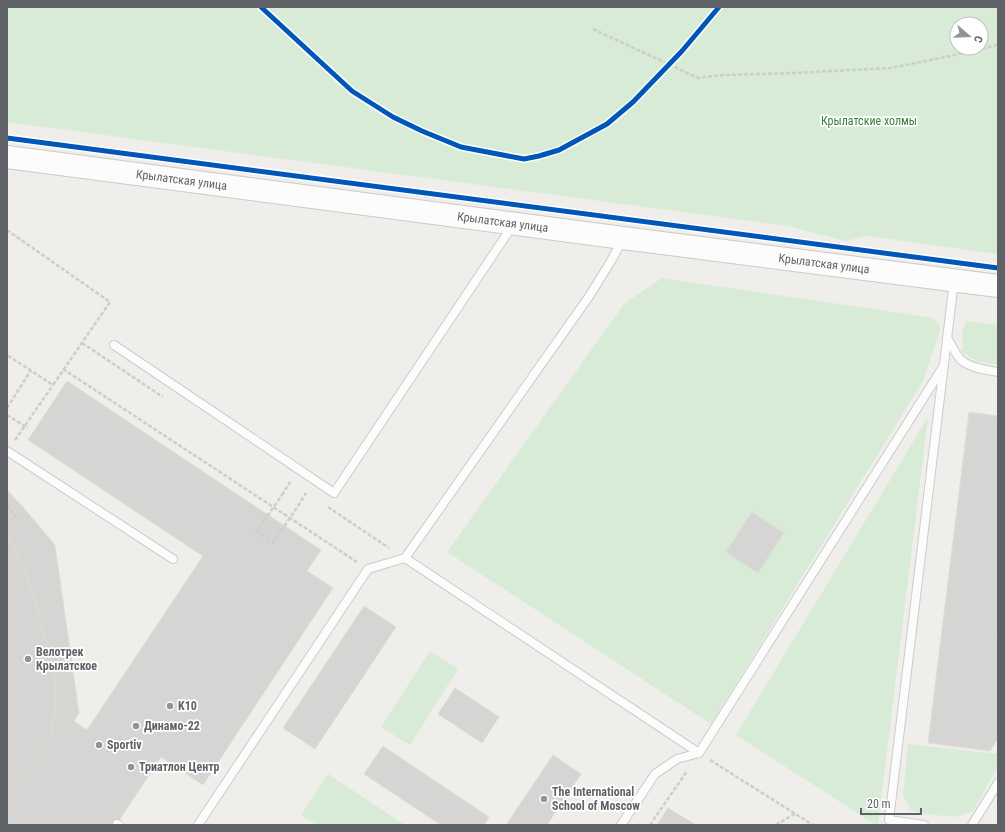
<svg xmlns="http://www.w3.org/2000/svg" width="1005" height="832" font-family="'Roboto Condensed',sans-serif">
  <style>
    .green { fill: #d8ebd6; fill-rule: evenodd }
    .building { fill: #d6d5d3; stroke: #deddd9 }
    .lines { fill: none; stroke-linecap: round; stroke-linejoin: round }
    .service-casing { stroke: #cbcccc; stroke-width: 10 }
    .secondary-casing { stroke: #cacacb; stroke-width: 24 }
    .path { stroke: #cacfcc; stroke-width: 2.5; stroke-dasharray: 4 2; stroke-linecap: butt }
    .service { stroke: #fdfcfc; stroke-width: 8 }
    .secondary { stroke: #fdfcfc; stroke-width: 22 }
    .path-bridge { stroke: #cacfcc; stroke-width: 2.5; stroke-dasharray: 4 2; stroke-linecap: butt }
    .cycleway-casing { stroke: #fff; stroke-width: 8 }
    .cycleway { stroke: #0057b8; stroke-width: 5 }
    .poi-dot { fill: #919496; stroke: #fff; stroke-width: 1.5 }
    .labels { text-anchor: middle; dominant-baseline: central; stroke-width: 3.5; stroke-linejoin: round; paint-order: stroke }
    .park-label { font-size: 12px; fill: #348238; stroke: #fff }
    .street-label { font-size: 12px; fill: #5f6368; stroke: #fff }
    .poi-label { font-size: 12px; font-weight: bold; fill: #5f6368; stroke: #fff; text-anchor: start }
  </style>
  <rect width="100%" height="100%" fill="#efeeea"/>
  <g class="green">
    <path d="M7,7H998V254L867,236L845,241L788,226L7,122ZM957,24H981V48H957Z"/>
    <path d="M662,278L934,318L941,328L923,381L711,724L447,552L624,304Z"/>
    <path d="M967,321L998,325V365L976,361L962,352L963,328Z"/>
    <path d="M928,417L878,825H876L736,735Z"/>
    <path d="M430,651L458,669L410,745L381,727Z"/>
    <path d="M908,744L998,754V766L973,811L954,817L925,814L911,810L903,795Z"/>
    <path d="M328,774L405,825H317L301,815Z"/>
  </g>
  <g class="building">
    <path d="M67,381L321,550L307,571L333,588L203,785L161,757L116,825H7V490L23,507L55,545L79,713L74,721L87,730L203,556L28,440Z"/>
    <path d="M969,412L998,416V631L997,639L998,638V738L990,751L928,743Z"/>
    <path d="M752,512L784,533L758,573L726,552Z"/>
    <path d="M7,534L18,555L31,588L45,637L55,681V708L50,737L7,800Z"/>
    <path d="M364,606L396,627L315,749L283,728Z"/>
    <path d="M455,688L499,717L482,743L438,714Z"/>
    <path d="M383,746L489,817L484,825H441L364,774Z"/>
    <path d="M553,755L581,774L547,825H506Z"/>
    <path d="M668,808L696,825H657Z"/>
  </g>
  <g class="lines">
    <defs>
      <g id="service">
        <path d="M947,338C951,344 956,355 961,360C971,368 986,370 998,372"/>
        <path d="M114,345L334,493L499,246L513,225"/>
        <path d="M7,451L173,559"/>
        <path d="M405,558L699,753"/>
        <path d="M117,824L119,825"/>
        <path d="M198,825L368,569L405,558L590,295L611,261L623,239"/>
        <path d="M621,825L655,774L677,759L699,753L943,367"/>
        <path d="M924,825L889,820L954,281"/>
        <path d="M972,825L998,783"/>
      </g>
      <g id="secondary">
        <path id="s1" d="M7,157L623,238L998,286"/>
      </g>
    </defs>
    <use href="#service" class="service-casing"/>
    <use href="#secondary" class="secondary-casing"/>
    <g class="path">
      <path d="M593,29L698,78L723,75L794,73L891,68L950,56L994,46L998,44"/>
      <path d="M7,230L110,302L53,385L7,355"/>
      <path d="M82,343L163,397"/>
      <path d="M63,369L357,562"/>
      <path d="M7,408L31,370"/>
      <path d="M15,440L53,385"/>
      <path d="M282,495L290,482"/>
      <path d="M7,505L18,519"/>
      <path d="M298,506L306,493"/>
      <path d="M328,507L389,548"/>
      <path d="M264,521L257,532L273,542L281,531"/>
      <path d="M710,760L813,825"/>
      <path d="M650,825L687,771"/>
      <path d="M776,825L796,813"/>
    </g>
    <use href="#service" class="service"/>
    <use href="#secondary" class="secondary"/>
    <g class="path-bridge">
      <path d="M7,415L28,428"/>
      <path d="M264,521L282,495"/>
      <path d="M281,531L298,506"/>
    </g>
    <defs>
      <g id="cycleway">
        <path d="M261,7L352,91L393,117L422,131L461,147L524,159L539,156L559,150L607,124L633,102L682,51L719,7"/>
        <path d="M7,138L998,268"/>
      </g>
    </defs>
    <use href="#cycleway" class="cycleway-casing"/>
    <use href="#cycleway" class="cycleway"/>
  </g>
  <g class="poi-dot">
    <circle cx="28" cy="659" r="4"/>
    <circle cx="170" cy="706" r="4"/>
    <circle cx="136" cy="726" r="4"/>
    <circle cx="99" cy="745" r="4"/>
    <circle cx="131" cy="767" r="4"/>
    <circle cx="544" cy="799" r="4"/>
  </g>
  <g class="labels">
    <g class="park-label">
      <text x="869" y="121">Крылатские холмы</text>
    </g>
    <g class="street-label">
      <text stroke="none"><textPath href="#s1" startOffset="176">Крылатская улица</textPath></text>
      <text stroke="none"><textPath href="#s1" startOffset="500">Крылатская улица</textPath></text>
      <text stroke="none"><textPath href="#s1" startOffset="824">Крылатская улица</textPath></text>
    </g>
    <g class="poi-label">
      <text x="36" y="652">Велотрек<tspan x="36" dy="14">Крылатское</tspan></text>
      <text x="178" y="706">K10</text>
      <text x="144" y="726">Динамо-22</text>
      <text x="107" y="745">Sportiv</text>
      <text x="139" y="767">Триатлон Центр</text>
      <text x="552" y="792">The International<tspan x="552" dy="14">School of Moscow</tspan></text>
    </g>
  </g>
  <rect width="1005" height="832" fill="none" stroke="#5f6368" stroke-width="16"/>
  <g transform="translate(969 36) rotate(109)"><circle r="19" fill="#ffffff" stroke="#bfc1c3"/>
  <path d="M0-3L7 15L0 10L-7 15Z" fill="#919496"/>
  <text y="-6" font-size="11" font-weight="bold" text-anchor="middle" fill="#5f6368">С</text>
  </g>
  <path d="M861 808v6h60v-6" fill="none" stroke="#5f6368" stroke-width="2"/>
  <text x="867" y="808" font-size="12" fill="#5f6368" stroke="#ffffff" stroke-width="3" paint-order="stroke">20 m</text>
</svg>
